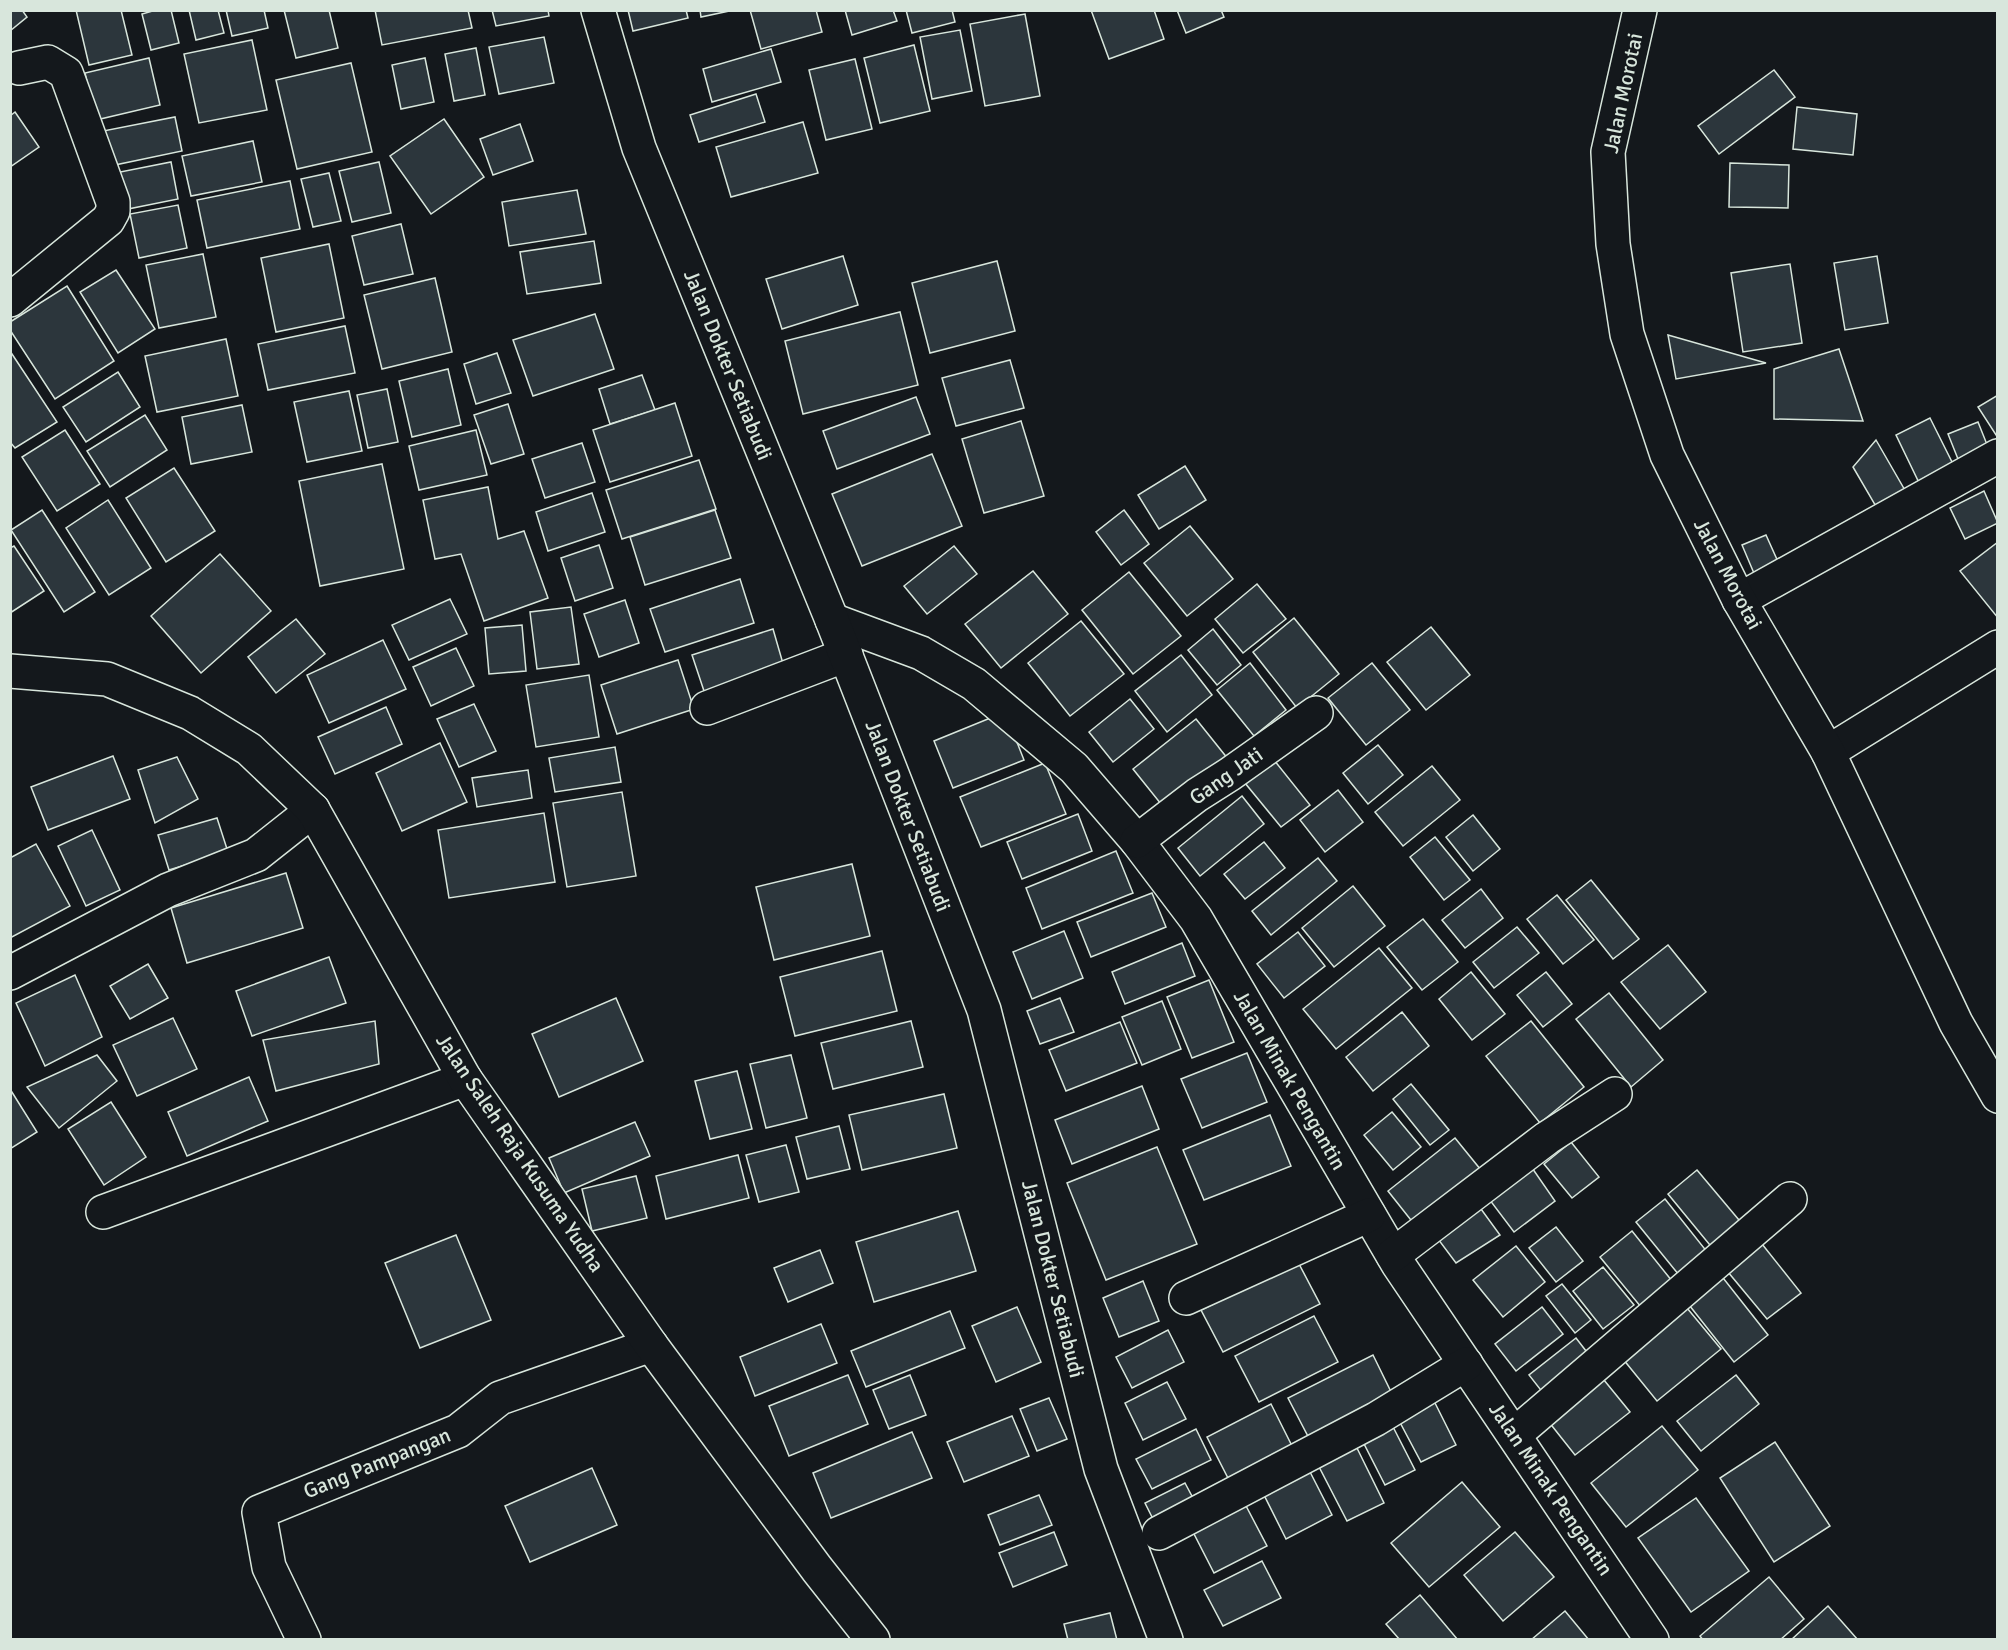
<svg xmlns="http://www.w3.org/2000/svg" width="2008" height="1650" font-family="Signika,sans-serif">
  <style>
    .building { fill: #2c363c; stroke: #d8e6dc; stroke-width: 1.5 }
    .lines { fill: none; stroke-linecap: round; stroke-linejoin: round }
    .minor-casing { stroke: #d8e6dc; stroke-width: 36 }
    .tertiary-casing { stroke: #d8e6dc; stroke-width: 36 }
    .minor { stroke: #14181c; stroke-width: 33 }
    .tertiary { stroke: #14181c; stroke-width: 33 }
    .labels { text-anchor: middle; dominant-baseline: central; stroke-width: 4.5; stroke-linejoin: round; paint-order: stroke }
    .street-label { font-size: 21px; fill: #d8e6dc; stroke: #14181c }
  </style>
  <rect width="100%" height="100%" fill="#14181c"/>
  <g class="building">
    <path d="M10,10H22L27,17L10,31Z"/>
    <path d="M76,10H121L132,55L89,65Z"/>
    <path d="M156,10H171L179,43L151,50L142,14Z"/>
    <path d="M189,10H218L224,33L196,40Z"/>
    <path d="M226,10H264L268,28L232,36Z"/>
    <path d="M284,10H329L338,48L296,58Z"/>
    <path d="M375,10H468L472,28L382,45Z"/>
    <path d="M492,10H548L549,16L496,26Z"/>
    <path d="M628,10H686L688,18L633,31Z"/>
    <path d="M700,10H734L701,17Z"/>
    <path d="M750,10H816L822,32L761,49Z"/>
    <path d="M845,10H893L897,21L852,35Z"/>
    <path d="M906,10H952L955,22L912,33Z"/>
    <path d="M1091,10H1154L1164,39L1109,59Z"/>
    <path d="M1177,10H1221L1224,17L1186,33Z"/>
    <path d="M1025,14L1040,96L985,106L970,24Z"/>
    <path d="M960,30L972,91L932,99L920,37Z"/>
    <path d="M544,37L554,83L499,94L489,47Z"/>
    <path d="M252,40L267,110L199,123L184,54Z"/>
    <path d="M914,45L930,111L880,123L864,58Z"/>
    <path d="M476,48L485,95L454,101L445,54Z"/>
    <path d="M771,49L781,82L712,102L703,69Z"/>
    <path d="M149,58L160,105L96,120L85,73Z"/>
    <path d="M425,58L434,102L401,109L392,65Z"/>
    <path d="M855,59L872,129L826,140L809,70Z"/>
    <path d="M351,63L372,152L297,169L276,80Z"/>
    <path d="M1774,70L1795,97L1719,154L1698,126Z"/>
    <path d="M756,94L765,122L699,142L690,115Z"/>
    <path d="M1797,107L1857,114L1853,155L1793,149Z"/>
    <path d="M15,112L39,147L10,167V116Z"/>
    <path d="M175,117L182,151L110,166L103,131Z"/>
    <path d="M444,119L484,177L431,214L390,156Z"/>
    <path d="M803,122L818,173L731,197L716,147Z"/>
    <path d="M520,124L533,161L493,175L480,139Z"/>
    <path d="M253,141L262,182L191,196L182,156Z"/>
    <path d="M171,162L178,199L123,210L115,173Z"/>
    <path d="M379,162L391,213L352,222L339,171Z"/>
    <path d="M1730,163L1789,165L1788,208L1729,207Z"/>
    <path d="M329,173L341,221L313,227L301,179Z"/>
    <path d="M290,181L300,229L207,248L197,200Z"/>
    <path d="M577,190L586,234L509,246L502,202Z"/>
    <path d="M178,205L187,248L139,258L130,214Z"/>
    <path d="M401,224L413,274L364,285L352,236Z"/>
    <path d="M594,241L601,283L527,294L520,252Z"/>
    <path d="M329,244L344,318L276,332L261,258Z"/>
    <path d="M203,254L216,317L159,328L146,265Z"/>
    <path d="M843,256L858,305L782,329L766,279Z"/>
    <path d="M1877,256L1888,323L1845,330L1834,263Z"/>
    <path d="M997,261L1015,331L930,353L912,283Z"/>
    <path d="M1790,264L1802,343L1743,352L1731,273Z"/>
    <path d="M116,270L155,329L118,353L80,292Z"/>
    <path d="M435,278L452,352L382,369L364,295Z"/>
    <path d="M67,286L114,361L55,399L10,330V322Z"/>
    <path d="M900,312L918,385L803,414L785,341Z"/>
    <path d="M595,314L614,369L533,396L513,340Z"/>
    <path d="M345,326L355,373L268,390L258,344Z"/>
    <path d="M1668,335L1766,363L1676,379Z"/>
    <path d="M226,339L238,396L157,412L145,356Z"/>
    <path d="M1839,349L1863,421L1774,419V369Z"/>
    <path d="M10,351L57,422L15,448L10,442Z"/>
    <path d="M497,353L511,393L476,404L464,364Z"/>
    <path d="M1010,360L1024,408L956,426L942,378Z"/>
    <path d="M448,369L461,425L412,437L399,381Z"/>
    <path d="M118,372L140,407L86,442L63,407Z"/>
    <path d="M642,375L655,410L610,424L599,389Z"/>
    <path d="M387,389L398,442L368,448L357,395Z"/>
    <path d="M349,391L362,451L307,462L294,402Z"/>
    <path d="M1998,395V438L1978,407Z"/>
    <path d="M916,397L930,434L837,469L823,431Z"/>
    <path d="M675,403L692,456L610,482L593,430Z"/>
    <path d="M508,404L524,454L491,464L474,415Z"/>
    <path d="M242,405L252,452L191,464L182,417Z"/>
    <path d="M145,415L167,450L110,487L87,451Z"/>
    <path d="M1930,418L1959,476L1924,493L1896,435Z"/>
    <path d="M1021,421L1044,496L984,513L962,439Z"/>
    <path d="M1978,422L1990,452L1960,464L1948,434Z"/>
    <path d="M65,430L100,484L57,511L22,457Z"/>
    <path d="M476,430L487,475L419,490L409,446Z"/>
    <path d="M1876,440L1910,499L1881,515L1853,467Z"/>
    <path d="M582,443L595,482L545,498L532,459Z"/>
    <path d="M932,454L962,526L862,566L832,494Z"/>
    <path d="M699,460L716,509L622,539L606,490Z"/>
    <path d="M382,464L404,569L320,586L299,481Z"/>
    <path d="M1185,466L1206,500L1159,529L1138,495Z"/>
    <path d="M174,468L215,531L166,562L126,498Z"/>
    <path d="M488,487L498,539L524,531L548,598L484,621L461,554L435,559L423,500Z"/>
    <path d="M1984,491L1998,523L1965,539L1950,508Z"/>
    <path d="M592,493L605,532L548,551L536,512Z"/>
    <path d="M108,500L151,568L109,595L66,528Z"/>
    <path d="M42,510L95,592L64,612L11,530Z"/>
    <path d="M715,510L731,558L645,585L630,537Z"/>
    <path d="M1124,510L1149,544L1121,565L1096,532Z"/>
    <path d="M1190,526L1233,579L1187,616L1144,563Z"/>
    <path d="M1766,535L1784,575L1759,585L1742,545Z"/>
    <path d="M1998,542V618L1960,571Z"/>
    <path d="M599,545L613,588L575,601L561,558Z"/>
    <path d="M14,546L44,591L10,613V548Z"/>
    <path d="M954,546L977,574L927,614L904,586Z"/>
    <path d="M220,554L271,611L201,673L151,616Z"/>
    <path d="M1033,571L1068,614L1001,668L965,624Z"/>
    <path d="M1129,572L1181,636L1133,674L1082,610Z"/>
    <path d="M740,579L754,623L665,652L650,609Z"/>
    <path d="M1257,584L1286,619L1243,653L1215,619Z"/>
    <path d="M450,599L467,634L409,660L392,625Z"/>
    <path d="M625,600L639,643L599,657L584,614Z"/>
    <path d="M571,607L579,664L537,669L530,612Z"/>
    <path d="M1294,618L1339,674L1297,708L1253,652Z"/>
    <path d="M296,619L325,654L276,693L248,657Z"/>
    <path d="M1081,621L1124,674L1070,716L1028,663Z"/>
    <path d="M522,625L526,671L489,674L485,628Z"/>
    <path d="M1431,627L1470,675L1426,710L1387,662Z"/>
    <path d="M773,629L786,674L707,700L692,655Z"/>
    <path d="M1213,629L1241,665L1217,685L1188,650Z"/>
    <path d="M383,640L406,689L329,723L307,675Z"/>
    <path d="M456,648L474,686L431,706L413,667Z"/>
    <path d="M1181,655L1212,695L1167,732L1135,691Z"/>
    <path d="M678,660L694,709L617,734L601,685Z"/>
    <path d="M1250,663L1286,710L1254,736L1217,690Z"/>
    <path d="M1372,663L1410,710L1366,745L1328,698Z"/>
    <path d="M589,675L599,737L536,747L526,685Z"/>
    <path d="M1130,699L1154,729L1113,762L1089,732Z"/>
    <path d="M474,704L496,751L459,767L437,719Z"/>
    <path d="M386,707L402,744L335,774L318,737Z"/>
    <path d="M1005,712L1024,760L953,788L934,741Z"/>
    <path d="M1196,719L1228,759L1165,809L1133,769Z"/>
    <path d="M440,743L467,802L402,831L376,773Z"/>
    <path d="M1378,745L1403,775L1368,804L1343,773Z"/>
    <path d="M615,747L621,782L555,792L549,758Z"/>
    <path d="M113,756L130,799L48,830L31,787Z"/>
    <path d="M177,757L198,799L155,823L138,770Z"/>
    <path d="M1274,760L1310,805L1281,827L1245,783Z"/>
    <path d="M1045,763L1066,814L981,847L960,797Z"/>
    <path d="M1432,766L1460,800L1403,846L1375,812Z"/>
    <path d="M528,770L532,798L477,807L472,778Z"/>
    <path d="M1338,790L1363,822L1325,852L1300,820Z"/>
    <path d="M622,792L636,876L567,887L553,803Z"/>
    <path d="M1242,796L1264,824L1200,876L1178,848Z"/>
    <path d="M544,813L555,882L449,898L438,830Z"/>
    <path d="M1078,814L1092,851L1022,879L1007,842Z"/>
    <path d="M1473,815L1500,849L1473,871L1446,837Z"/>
    <path d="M217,818L228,852L169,870L158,835Z"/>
    <path d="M92,830L120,890L86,906L58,846Z"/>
    <path d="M1435,837L1470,880L1444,900L1410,857Z"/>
    <path d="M1264,842L1285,868L1245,899L1224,874Z"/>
    <path d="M36,844L70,906L10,938V858Z"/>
    <path d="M1116,851L1133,893L1042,929L1026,888Z"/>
    <path d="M1318,858L1337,881L1271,935L1252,911Z"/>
    <path d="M852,864L870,936L774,960L756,887Z"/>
    <path d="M286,873L303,928L187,963L171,908Z"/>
    <path d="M1591,880L1639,939L1613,959L1566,900Z"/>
    <path d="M1353,886L1385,926L1334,967L1302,928Z"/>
    <path d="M1481,889L1503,918L1465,948L1442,920Z"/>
    <path d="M1152,893L1166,927L1091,957L1077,922Z"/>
    <path d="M1557,895L1594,940L1563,964L1527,919Z"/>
    <path d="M1423,919L1458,962L1422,990L1387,947Z"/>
    <path d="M1517,927L1539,953L1494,988L1473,962Z"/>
    <path d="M1064,931L1083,978L1032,999L1013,952Z"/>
    <path d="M1298,932L1325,966L1284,998L1257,964Z"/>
    <path d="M1182,943L1195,976L1125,1004L1112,972Z"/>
    <path d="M1668,945L1706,992L1660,1029L1621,982Z"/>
    <path d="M1379,948L1412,988L1336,1049L1303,1009Z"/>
    <path d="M882,951L897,1011L795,1036L780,977Z"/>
    <path d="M329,957L346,1003L252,1036L236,991Z"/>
    <path d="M148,964L168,998L130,1019L110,986Z"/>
    <path d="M1471,972L1505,1014L1472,1040L1439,999Z"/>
    <path d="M1546,972L1572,1004L1543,1027L1517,995Z"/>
    <path d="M75,975L102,1037L45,1066L16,1003Z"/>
    <path d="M1209,980L1234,1042L1192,1058L1167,997Z"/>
    <path d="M1609,993L1663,1060L1631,1087L1576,1019Z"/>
    <path d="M616,998L643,1061L559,1097L532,1034Z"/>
    <path d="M1060,998L1074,1032L1040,1044L1027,1011Z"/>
    <path d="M1162,1001L1181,1049L1142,1065L1122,1017Z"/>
    <path d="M1402,1012L1429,1046L1373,1091L1346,1057Z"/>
    <path d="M173,1018L197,1069L137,1096L113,1045Z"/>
    <path d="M375,1021L379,1064L276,1091L263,1040Z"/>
    <path d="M911,1021L923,1067L833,1089L821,1043Z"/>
    <path d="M1531,1021L1584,1087L1540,1123L1486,1056Z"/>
    <path d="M1120,1022L1137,1063L1066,1091L1049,1050Z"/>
    <path d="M1247,1053L1267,1102L1202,1128L1181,1079Z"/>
    <path d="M97,1055L117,1081L59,1128L27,1087Z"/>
    <path d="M791,1055L807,1118L766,1128L750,1064Z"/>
    <path d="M737,1071L752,1129L710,1139L695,1081Z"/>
    <path d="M249,1077L268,1121L187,1156L168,1112Z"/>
    <path d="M1411,1084L1449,1130L1430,1145L1393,1099Z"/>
    <path d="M1142,1086L1159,1129L1072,1164L1055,1120Z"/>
    <path d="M10,1089L37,1132L10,1149Z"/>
    <path d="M944,1094L957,1148L862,1170L849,1115Z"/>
    <path d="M111,1102L146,1157L104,1185L68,1129Z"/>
    <path d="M1392,1112L1421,1147L1393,1170L1364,1135Z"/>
    <path d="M1270,1115L1291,1166L1204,1200L1183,1150Z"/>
    <path d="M635,1122L650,1156L564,1193L549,1158Z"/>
    <path d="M839,1126L850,1169L807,1179L796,1137Z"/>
    <path d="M1455,1138L1485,1175L1418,1229L1388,1191Z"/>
    <path d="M1571,1142L1599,1177L1572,1198L1544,1164Z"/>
    <path d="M786,1145L799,1192L759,1202L746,1155Z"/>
    <path d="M1157,1147L1197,1244L1106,1280L1067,1183Z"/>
    <path d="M738,1155L749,1198L666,1219L656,1176Z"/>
    <path d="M1528,1162L1555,1201L1514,1232L1486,1195Z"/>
    <path d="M1697,1170L1744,1226L1714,1250L1668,1194Z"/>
    <path d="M636,1176L647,1218L592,1231L582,1189Z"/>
    <path d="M1473,1198L1500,1235L1456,1263L1432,1231Z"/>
    <path d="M1665,1199L1708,1253L1679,1275L1636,1222Z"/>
    <path d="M958,1211L976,1271L874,1302L856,1242Z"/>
    <path d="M1556,1227L1583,1261L1556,1282L1529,1248Z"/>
    <path d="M1632,1231L1672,1281L1641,1307L1600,1257Z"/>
    <path d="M456,1235L491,1320L420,1348L385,1263Z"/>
    <path d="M1762,1244L1801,1293L1767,1319L1728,1272Z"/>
    <path d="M1516,1246L1545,1282L1503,1317L1473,1280Z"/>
    <path d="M820,1250L833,1283L788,1302L774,1268Z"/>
    <path d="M1298,1262L1320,1304L1223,1352L1201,1310Z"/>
    <path d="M1603,1267L1634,1305L1603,1329L1573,1291Z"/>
    <path d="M1716,1269L1768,1335L1734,1362L1682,1296Z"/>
    <path d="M1143,1281L1159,1321L1119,1337L1103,1298Z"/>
    <path d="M1562,1284L1591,1320L1575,1333L1546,1296Z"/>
    <path d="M1017,1307L1041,1362L996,1382L972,1326Z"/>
    <path d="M1542,1307L1563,1334L1516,1371L1495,1344Z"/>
    <path d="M1687,1308L1721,1349L1657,1401L1623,1359Z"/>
    <path d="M950,1311L965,1348L866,1387L851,1351Z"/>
    <path d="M1314,1316L1338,1362L1259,1402L1235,1356Z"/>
    <path d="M821,1324L837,1363L755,1396L740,1357Z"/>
    <path d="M1168,1330L1184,1362L1132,1388L1116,1357Z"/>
    <path d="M1576,1338L1593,1360L1547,1398L1529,1375Z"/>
    <path d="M1373,1355L1395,1400L1311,1442L1288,1398Z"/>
    <path d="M1595,1369L1630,1412L1575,1455L1541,1412Z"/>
    <path d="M848,1375L868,1424L789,1456L769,1406Z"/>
    <path d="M910,1375L926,1415L889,1429L873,1390Z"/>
    <path d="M1736,1375L1759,1404L1701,1451L1677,1421Z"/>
    <path d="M1167,1382L1186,1419L1143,1440L1125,1403Z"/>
    <path d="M1431,1395L1456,1445L1421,1462L1395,1413Z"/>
    <path d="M1049,1398L1067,1439L1037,1451L1020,1409Z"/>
    <path d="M1271,1404L1293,1448L1229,1480L1207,1437Z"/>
    <path d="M1012,1416L1029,1456L964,1482L947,1442Z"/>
    <path d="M1389,1419L1415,1470L1385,1485L1359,1434Z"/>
    <path d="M1662,1426L1698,1470L1626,1527L1591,1483Z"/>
    <path d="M1196,1429L1211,1460L1152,1489L1136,1459Z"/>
    <path d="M912,1432L932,1478L831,1518L813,1473Z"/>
    <path d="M1353,1440L1384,1503L1347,1521L1315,1459Z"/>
    <path d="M1775,1442L1830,1526L1774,1562L1720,1478Z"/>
    <path d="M1307,1466L1332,1515L1286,1539L1261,1489Z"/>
    <path d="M592,1468L617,1525L530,1562L505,1506Z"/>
    <path d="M1462,1482L1500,1527L1429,1587L1391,1543Z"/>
    <path d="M1185,1483L1194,1500L1154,1521L1145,1503Z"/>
    <path d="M1039,1495L1052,1525L1000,1545L988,1515Z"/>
    <path d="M1696,1498L1749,1571L1691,1612L1638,1538Z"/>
    <path d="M1244,1502L1267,1546L1214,1573L1191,1528Z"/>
    <path d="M1054,1532L1067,1565L1013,1587L999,1553Z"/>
    <path d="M1515,1532L1554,1577L1503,1621L1464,1575Z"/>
    <path d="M1262,1561L1281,1598L1223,1626L1204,1590Z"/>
    <path d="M1769,1577L1804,1619L1780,1640H1703L1700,1636Z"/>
    <path d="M1420,1595L1458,1640H1400L1386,1624Z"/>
    <path d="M1828,1606L1858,1640H1791Z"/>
    <path d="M1565,1611L1589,1640H1531Z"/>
    <path d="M1110,1613L1117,1640H1068L1064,1624Z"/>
  </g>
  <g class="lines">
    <defs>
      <g id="minor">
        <path d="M10,300L108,220L113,211V202L66,73L48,62L19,68"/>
        <path d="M1739,600L1998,456"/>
        <path d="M832,620L921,653L974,684L1074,768L1137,841L1196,919L1398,1264L1652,1640"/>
        <path d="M707,708L846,655"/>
        <path d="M1828,752L1998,647"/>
        <path d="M1137,841L1197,795L1230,774L1316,713"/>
        <path d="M10,973L168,890L256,855L313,810"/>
        <path d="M103,1212L465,1079"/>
        <path d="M1393,1255L1547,1138L1615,1094"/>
        <path d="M1186,1298L1369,1215"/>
        <path d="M1514,1435L1790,1199"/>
        <path d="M1159,1533L1376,1419L1466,1364"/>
        <path d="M304,1640L269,1567L259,1512L458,1431L500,1398L651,1345"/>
      </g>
      <g id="tertiary">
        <path d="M598,10L639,148L832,620L984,1010L1101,1469L1166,1640"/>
        <path d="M1640,10L1608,152L1613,244L1627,334L1667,455L1739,600L1828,752L1956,1023L1998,1096"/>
        <path d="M10,671L107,679L190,713L249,749L313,810L465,1079L651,1345L817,1569L873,1640"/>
      </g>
    </defs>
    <use href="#minor" class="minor-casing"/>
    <use href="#tertiary" class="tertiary-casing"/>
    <use href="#minor" class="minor"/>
    <use href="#tertiary" class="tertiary"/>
  </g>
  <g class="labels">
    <g class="street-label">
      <text transform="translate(1623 93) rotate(-78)">Jalan Morotai</text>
      <text transform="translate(728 365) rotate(68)">Jalan Dokter Setiabudi</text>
      <text transform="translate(1728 574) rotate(62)">Jalan Morotai</text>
      <text transform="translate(1226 776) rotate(-35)">Gang Jati</text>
      <text transform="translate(908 816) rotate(69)">Jalan Dokter Setiabudi</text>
      <text transform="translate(1290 1080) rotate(60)">Jalan Minak Pengantin</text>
      <text transform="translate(520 1153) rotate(56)">Jalan Saleh Raja Kusuma Yudha</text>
      <text transform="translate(1053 1279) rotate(76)">Jalan Dokter Setiabudi</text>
      <text transform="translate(377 1463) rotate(-22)">Gang Pampangan</text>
      <text transform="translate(1551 1489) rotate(56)">Jalan Minak Pengantin</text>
    </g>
  </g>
  <rect width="2008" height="1650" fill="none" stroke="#d8e6dc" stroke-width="24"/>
</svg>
